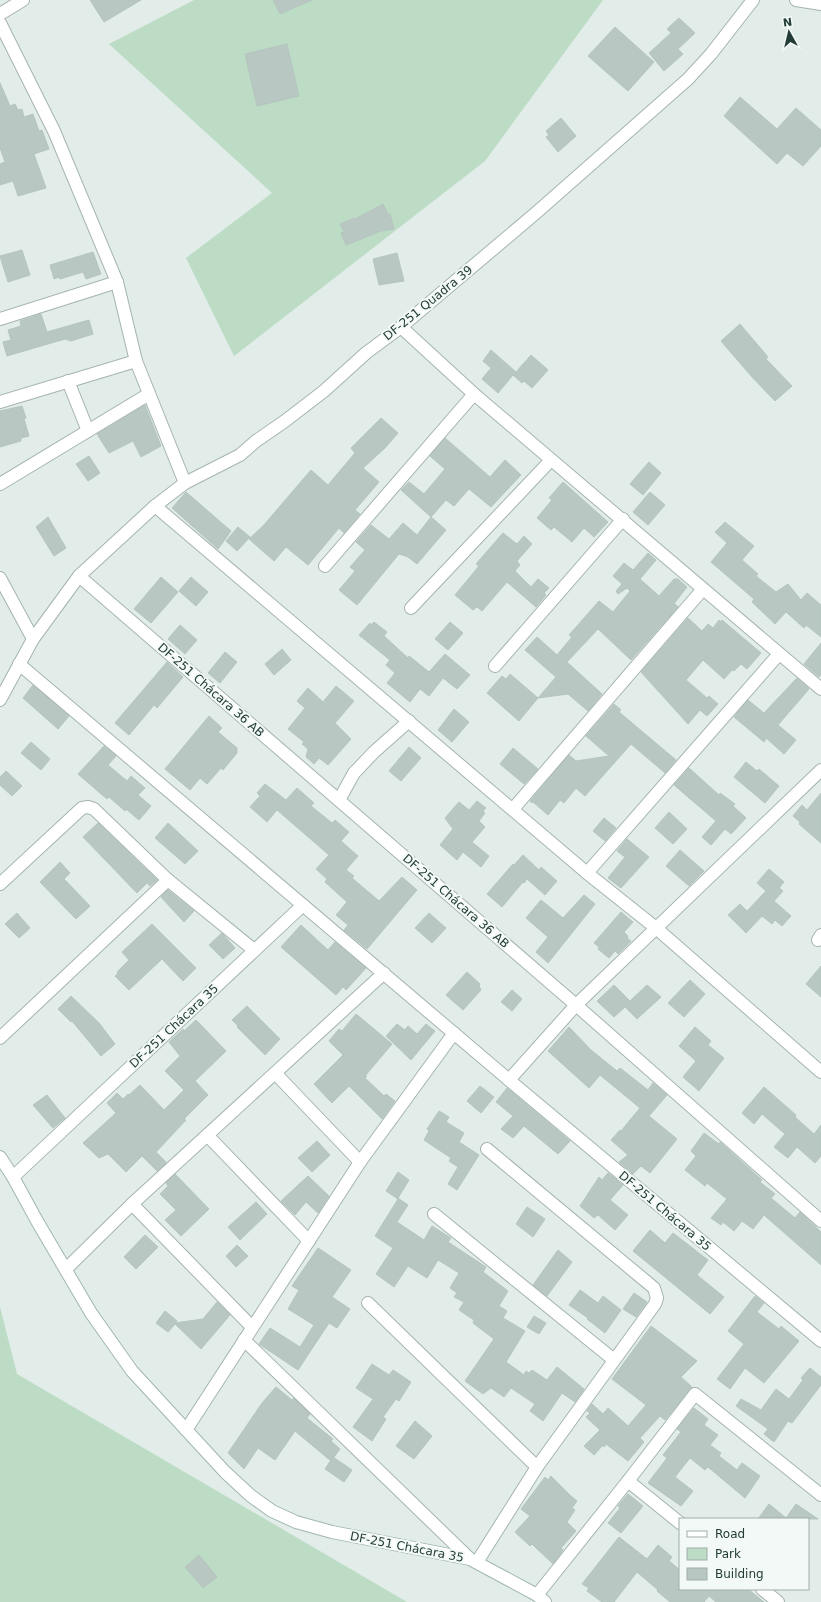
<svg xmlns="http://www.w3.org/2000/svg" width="821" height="1602" font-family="'DejaVu Sans',sans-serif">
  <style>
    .green { fill: #bcdcc6 }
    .building { fill: #b8c7c1; stroke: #b5c5bf }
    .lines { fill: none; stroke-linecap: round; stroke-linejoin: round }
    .street-casing { stroke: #a5b4af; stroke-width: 14 }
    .secondary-casing { stroke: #a1b7b0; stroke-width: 14 }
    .street { stroke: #fff; stroke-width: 12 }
    .secondary { stroke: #fff; stroke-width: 12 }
    .labels { text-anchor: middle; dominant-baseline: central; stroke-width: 4; stroke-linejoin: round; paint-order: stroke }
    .street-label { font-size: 12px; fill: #233c37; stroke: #f3f9f6 }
  </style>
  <rect width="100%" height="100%" fill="#e2ece8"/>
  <g class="green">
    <path d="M194,0H603L485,161L234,356L186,258L272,193L109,44Z"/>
    <path d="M0,1307L17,1374L407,1602H0Z"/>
  </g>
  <g class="building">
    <path d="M90,0H141L104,22Z"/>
    <path d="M273,0H312L280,14Z"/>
    <path d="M679,18L695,33L678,49L683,54L664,71L649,53L671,33L667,29Z"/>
    <path d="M615,27L654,62L628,91L588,56Z"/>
    <path d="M287,44L299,96L257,106L245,54Z"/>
    <path d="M0,83L10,106L15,104L18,110L22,109L24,117L33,114L39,131L42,130L49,149L34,154L46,188L18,196L13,181L0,185V164L5,162L0,148Z"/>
    <path d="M740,97L777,129L796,108L821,130V146L803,166L787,153L777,164L724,116Z"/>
    <path d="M561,118L576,136L558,152L546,137L549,135L546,131Z"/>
    <path d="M383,204L388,214H390L394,229L381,231L346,245L341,233L344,232L340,224L354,218L355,219Z"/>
    <path d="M22,250L30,275L8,282L0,256Z"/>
    <path d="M93,252L101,274L86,279L83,272L60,279L59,277L54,279L50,265Z"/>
    <path d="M397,253L404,281L379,285L373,259Z"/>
    <path d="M41,314L47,332L89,320L93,334L71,341L65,339L7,356L3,342L11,340L8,330L21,326L20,321Z"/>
    <path d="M740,324L768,357L766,359L792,386L775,401L752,377L721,341Z"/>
    <path d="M491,350L516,372L531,355L548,370L532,388L524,381L522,383L513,375L498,393L482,379L491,368L483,361Z"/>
    <path d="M145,405L161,446L141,457L133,441L109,453L97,434Z"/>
    <path d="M22,406L26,418L24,419L29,436L21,438V441L0,447V411Z"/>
    <path d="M381,418L398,433L385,448L363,468L379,482L355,510L360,514L344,533L339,528L308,565L286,547L274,561L249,539L263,526L311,470L328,485L355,453L351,448Z"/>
    <path d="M445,438L490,477L505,460L521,475L491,507L469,489L454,506L446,500L431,517L401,490L409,482L424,494L445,469L430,456Z"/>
    <path d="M89,456L100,473L88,481L76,464Z"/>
    <path d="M649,462L661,473L643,495L630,484Z"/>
    <path d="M563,482L608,522L594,537L584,528L572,542L554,527L551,530L537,518L552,500L549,498Z"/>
    <path d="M186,492L231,531L218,549L172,508Z"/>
    <path d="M650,492L665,505L648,525L633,512Z"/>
    <path d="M48,517L66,548L54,556L36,527Z"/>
    <path d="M431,517L446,530L417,564L408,557L399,554L357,605L339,590L355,571L350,567L365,550L356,542L371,525L389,539L403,523L417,535Z"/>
    <path d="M725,522L754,546L742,560L758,574L756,576L776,592L788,584L801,600L807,593L821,605V637L806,625L804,628L786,612L775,624L752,602L754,599L711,562L727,543L715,532Z"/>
    <path d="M238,527L250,537L237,551L226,541Z"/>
    <path d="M503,533L517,544L524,536L532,544L517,561L520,565L515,571L531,587L538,579L549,588L544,593L546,595L536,607L507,582L482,611L477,607L473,610L455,595L479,566L476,564Z"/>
    <path d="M648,553L656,560L640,579L659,596L674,579H678L687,587L673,605L675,604L678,607L631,660L598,629L567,662L602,694L588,711L568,694L538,698L519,721L487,693L502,676L506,679L510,674L538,698L556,677L525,650L537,637L557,655L572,637L569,635L599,601L613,612L630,591L627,588L618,594L616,591L622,584L613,576L624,563L633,570Z"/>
    <path d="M161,577L178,592L151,623L134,609Z"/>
    <path d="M191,577L208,592L196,606L179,591Z"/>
    <path d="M688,618L702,631L708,624L713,628L719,620L720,622L722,620L761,653L747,669L741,664L734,671L732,670L724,679L703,660L686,680L707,698L709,696L718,704L707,716L700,710L688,724L641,672Z"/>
    <path d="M374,622L387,632L384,636L408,658L409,656L429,672L445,654L470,675L457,689L443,678L429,696L420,689L410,702L387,683L395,673L386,665L390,660L359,635L370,623L371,625Z"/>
    <path d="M450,622L463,633L448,650L435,639Z"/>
    <path d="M180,625L197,640L185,654L168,639Z"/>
    <path d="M821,643V674L819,677L804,664Z"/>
    <path d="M282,649L291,660L274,675L265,664Z"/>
    <path d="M225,652L237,662L220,683L208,673Z"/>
    <path d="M167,662L183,677L157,708L154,705L129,735L115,723Z"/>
    <path d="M797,678L809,689L778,725L796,740L784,754L766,738L764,742L734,717L748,700L764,713Z"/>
    <path d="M33,685L69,716L58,729L23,698Z"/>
    <path d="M336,686L354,701L335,723L351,739L328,765L319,758L314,764L306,757L308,749L302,744L304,742L288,729L305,708L297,701L308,688L323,702Z"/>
    <path d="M614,704L621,710L619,712L676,760L665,773L631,744L585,796L576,788L564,803L560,800L548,815L533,802L532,803L530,801L569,755L576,761L609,756L586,736Z"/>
    <path d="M454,709L469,722L452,742L438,730Z"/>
    <path d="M209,716L222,728L218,732L237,748V753L223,770L221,768L207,784L200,778L190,790L165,769Z"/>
    <path d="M31,742L50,759L41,770L21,753Z"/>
    <path d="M104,746L116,756L108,765L127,781L131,776L145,788L138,795L151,806L139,820L126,809L125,811L109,797L107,799L78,774Z"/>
    <path d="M409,747L421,758L401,781L389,771Z"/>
    <path d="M513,748L538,769L524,784L500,764Z"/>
    <path d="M746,762L757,771L759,769L779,786L765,803L734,777Z"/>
    <path d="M689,768L719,795L720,793L735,804L733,806L746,818L731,834L725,829L711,845L702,837L716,821L674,785Z"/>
    <path d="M6,771L22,786L12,796L0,785V777Z"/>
    <path d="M265,784L286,800L297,788L314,803L311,806L332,823L335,820L349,832L341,841L358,856L346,870L354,876L352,878L379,901L402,877L417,890L367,949L344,930L348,925L336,915L347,902L325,882L327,879L316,869L329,855L277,810L267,822L250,807L260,796L257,793Z"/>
    <path d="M821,793V843L799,824L800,822L793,816L802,805L807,810Z"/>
    <path d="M477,801L486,808L483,811L485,813L479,821L485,827L472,842L489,856L481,867L463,852L457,860L440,845L453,829L445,818L459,802L469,810Z"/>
    <path d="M669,812L687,829L673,844L655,828Z"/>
    <path d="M604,818L616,828L605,841L593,831Z"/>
    <path d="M98,823L157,880L150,886L147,883L137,893L83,837Z"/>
    <path d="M168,823L198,851L185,864L155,838Z"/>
    <path d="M627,839L649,857L621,888L608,878L625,857L617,851Z"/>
    <path d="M680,850L704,871L689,886L666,866Z"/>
    <path d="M523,855L539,870L541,867L557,881L545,895L527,879L524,883L523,882L502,907L487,894L513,864L514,865Z"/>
    <path d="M60,862L70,873L64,879L90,906L76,919L40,882Z"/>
    <path d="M769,869L784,882L779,888L783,891L774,901L791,916L782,926L775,920L772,924L762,916L746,933L728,915L740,904L747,911L766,891L757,883Z"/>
    <path d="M168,890L194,911L184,922L161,897Z"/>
    <path d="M584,895L595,904L548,963L536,952L548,937L526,918L541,900L563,918Z"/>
    <path d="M621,912L633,922L624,932L628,936L627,938L631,941L618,954L615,951L609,958L598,949L599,947L594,943Z"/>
    <path d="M17,913L30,928L19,938L5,924Z"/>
    <path d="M429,913L446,928L432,943L415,928Z"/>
    <path d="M152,924L196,968L183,981L162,959L129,990L115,976L118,973L117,972L129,960L122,952Z"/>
    <path d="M301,925L328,950L335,942L366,968L346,990L343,987L336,995L281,947Z"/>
    <path d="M222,933L235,948L223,959L209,945Z"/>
    <path d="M821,966V997L806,984Z"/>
    <path d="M467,972L480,984L479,986L481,990L463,1010L446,995Z"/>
    <path d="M690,980L705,994L684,1017L668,1003Z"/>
    <path d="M614,985L630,1001L647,985L661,997L637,1019L625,1007L614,1017L597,1001Z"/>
    <path d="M512,990L522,999L512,1011L501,1002Z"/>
    <path d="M71,996L99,1023L115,1044L101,1056L72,1021L71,1022L58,1009Z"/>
    <path d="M247,1006L280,1039L265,1055L237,1027L238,1026L232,1020Z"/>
    <path d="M356,1014L392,1044L365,1076H367L365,1078L384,1096L386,1094L395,1101L382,1119L349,1086L332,1103L314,1084L343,1055L329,1041L339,1029L342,1031Z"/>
    <path d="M196,1020L226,1051L195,1081L208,1095L184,1119L186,1120L156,1152L166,1162L165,1164L157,1171L142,1156L126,1172L108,1154L99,1158L83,1143L116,1113L107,1103L117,1093L123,1099L128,1094L129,1095L140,1085L164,1110L184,1090L165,1071L180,1056L169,1042L183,1029L184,1031Z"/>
    <path d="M397,1024L405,1030L408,1026L417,1034L426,1024L435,1031L411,1060L386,1036Z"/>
    <path d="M569,1027L591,1050L617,1071L620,1068L648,1090L653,1083L667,1095L649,1116L677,1139L650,1173L641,1166L633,1174L619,1162L628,1155L611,1140L620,1130L621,1131L640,1108L600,1075L589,1088L548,1051Z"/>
    <path d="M695,1027L711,1041L708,1045L724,1058L699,1091L683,1077L696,1061L679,1046Z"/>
    <path d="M480,1086L494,1097L481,1113L467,1101Z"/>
    <path d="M764,1087L796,1115L795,1117L814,1134L821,1125V1156L815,1163L797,1147L788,1158L774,1147L785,1134L762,1114L754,1124L742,1113Z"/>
    <path d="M507,1088L570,1141L558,1154L524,1126L513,1138L501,1129L513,1116L496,1102Z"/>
    <path d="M47,1095L65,1118L53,1128L33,1105Z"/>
    <path d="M439,1111L449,1117L446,1122L464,1133L459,1142L479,1155L457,1190L448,1184L458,1167L449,1161L451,1158L424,1140L429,1131L427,1129Z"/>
    <path d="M704,1133L719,1144L720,1142L752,1171L762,1180L760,1182L775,1194L771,1198L795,1218L800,1212L821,1232V1265L764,1215L753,1229L742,1221L734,1231L723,1222L721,1225L711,1218L727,1199L707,1183L705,1186L685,1170L696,1156L691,1151Z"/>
    <path d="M317,1141L330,1155L312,1172L298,1158Z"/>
    <path d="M398,1172L409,1180L398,1198L408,1205L397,1222L424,1240L432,1226L451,1238L448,1242L486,1267L483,1272L508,1291L499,1306L507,1311L503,1318L525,1331L506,1362L524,1375L526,1371L529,1373L532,1370L547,1380L557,1367L584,1389L575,1402L562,1393L543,1421L530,1411L535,1404L511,1388L504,1397L491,1388L483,1394L465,1381L494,1339L473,1323L474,1320L459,1310L464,1302L454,1297L457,1293L450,1288L459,1273L438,1260L427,1278L408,1266L394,1287L376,1274L393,1248L375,1236L398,1199L386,1191Z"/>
    <path d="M608,1173L623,1185L610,1200L628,1215L615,1230L598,1215L594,1218L580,1206L599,1177L602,1180Z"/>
    <path d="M175,1174L209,1209L181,1236L165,1220L176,1210L160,1194L168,1186L166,1183Z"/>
    <path d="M308,1176L329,1196L318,1213L306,1202L295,1215L281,1201Z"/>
    <path d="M256,1202L267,1214L240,1240L228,1227Z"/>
    <path d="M527,1207L545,1219L533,1237L516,1224Z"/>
    <path d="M650,1230L665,1243L673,1233L708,1260L697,1275L724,1297L710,1314L633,1251Z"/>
    <path d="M145,1235L158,1247L136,1269L124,1257Z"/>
    <path d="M237,1245L248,1256L236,1267L226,1256Z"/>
    <path d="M318,1248L351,1270L332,1297L350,1309L337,1328L329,1323L298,1370L259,1344L270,1328L300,1347L314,1325L288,1309L299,1290L292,1286Z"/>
    <path d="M558,1250L572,1262L547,1296L533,1285Z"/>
    <path d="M580,1290L598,1303L603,1296L621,1310L605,1333L587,1319L588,1318L569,1305Z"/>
    <path d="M634,1293L647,1302L636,1317L623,1309Z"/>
    <path d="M755,1296L764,1303L757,1312L779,1329L781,1326L799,1341L764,1383L745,1368L730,1389L717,1379L744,1344L728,1331Z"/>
    <path d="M217,1302L230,1315L201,1349L175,1324L168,1332L156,1323L165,1311L177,1321L175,1323L203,1319Z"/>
    <path d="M534,1316L546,1323L539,1334L527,1327Z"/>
    <path d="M651,1326L697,1361L681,1377L692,1387L665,1420L660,1416L640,1438L644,1442L628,1461L606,1444L604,1447L603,1445L594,1455L584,1446L600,1430L586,1417L590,1413L587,1411L592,1404L603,1414L608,1408L628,1426L646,1405L612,1379Z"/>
    <path d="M372,1364L389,1375L393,1370L411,1382L399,1401L396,1399L383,1417L386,1419L372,1441L353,1427L373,1399L356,1388Z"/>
    <path d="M810,1368L821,1377V1385L792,1423L788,1421L774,1442L764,1434L768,1429L736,1406L741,1399L761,1410L776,1389L789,1399L803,1380L801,1378Z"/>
    <path d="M276,1387L292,1400L294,1398L310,1414L307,1418L333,1439L331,1441L340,1449L331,1461L295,1431L275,1460L258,1448L244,1469L228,1453L262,1403Z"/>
    <path d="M694,1408L708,1419L704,1425L718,1435L710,1445L721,1453L719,1456L737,1470L742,1463L760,1476L745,1498L708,1467L705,1470L690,1458L675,1477L693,1491L681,1506L648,1483L667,1458L663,1455L681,1432L677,1429Z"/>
    <path d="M415,1421L432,1436L414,1459L396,1446Z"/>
    <path d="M333,1457L352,1470L344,1482L325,1469Z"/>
    <path d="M551,1476L571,1496L577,1501L572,1508L575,1510L567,1522L576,1531L561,1548L563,1550L553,1564L532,1544L530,1546L515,1532L530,1516L521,1509L545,1477L548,1480Z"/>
    <path d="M628,1494L643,1506L621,1533L608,1523L620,1508L618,1506Z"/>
    <path d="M769,1504L786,1518L796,1504L818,1519H758Z"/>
    <path d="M619,1537L647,1559L658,1545L672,1557L669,1561L680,1570V1589H748L764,1602H716L709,1596L704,1602H670L657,1591L658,1590L637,1572L614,1602H602L587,1591L589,1588L582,1584Z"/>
    <path d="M199,1555L217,1577L203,1588L185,1567Z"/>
  </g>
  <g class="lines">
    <defs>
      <g id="street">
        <path d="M796,0L821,4"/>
        <path d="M0,14L23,0"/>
        <path d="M0,23L54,131L117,282L136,361L185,483"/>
        <path d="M0,319L117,282"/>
        <path d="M401,327L474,394L821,689"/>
        <path d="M68,381L88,431"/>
        <path d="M0,402L136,361"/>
        <path d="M0,484L149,394"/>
        <path d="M155,506L587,873L656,928L821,1072"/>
        <path d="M325,566L474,394"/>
        <path d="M79,576L576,1005L821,1221"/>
        <path d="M0,578L33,639"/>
        <path d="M411,608L551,460"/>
        <path d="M19,664L509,1080L821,1341"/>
        <path d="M495,666L623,519"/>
        <path d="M0,700L33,639L79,576L155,506L185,483L240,455L256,441L285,421L324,391L366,353L401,327L537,212L688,79L711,54L753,0"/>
        <path d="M339,800L354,773L374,752L409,721"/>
        <path d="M513,809L703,589"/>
        <path d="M587,873L779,654"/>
        <path d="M0,884L82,808L88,807L94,809L168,880L254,950"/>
        <path d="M818,940L821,935"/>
        <path d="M0,1038L168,880"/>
        <path d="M275,1073L360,1162"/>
        <path d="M509,1080L576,1005L821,770"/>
        <path d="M207,1135L309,1241"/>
        <path d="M13,1177L303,905"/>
        <path d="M132,1204L252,1327"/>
        <path d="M434,1214L614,1360"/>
        <path d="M66,1269L132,1204L384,973"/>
        <path d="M368,1303L537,1467"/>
        <path d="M244,1340L470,1559"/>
        <path d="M186,1430L360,1162L454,1033"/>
        <path d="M628,1481L680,1523"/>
        <path d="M477,1562L537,1467L655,1304L657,1298L654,1288L487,1149"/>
        <path d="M762,1589L778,1602"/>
        <path d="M537,1595L628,1481L695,1394L821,1495"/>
      </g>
      <path id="secondary" d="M0,1157L13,1177L37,1221L91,1313L132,1371L225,1472L251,1496L272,1511L296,1522L332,1532L470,1559L537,1595L545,1602"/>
    </defs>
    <use href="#street" class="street-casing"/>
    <use href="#secondary" class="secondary-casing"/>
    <use href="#street" class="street"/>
    <use href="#secondary" class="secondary"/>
  </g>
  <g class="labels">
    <g class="street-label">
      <text transform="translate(428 303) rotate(-39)">DF-251 Quadra 39</text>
      <text transform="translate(211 690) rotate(41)">DF-251 Chácara 36 AB</text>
      <text transform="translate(456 901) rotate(41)">DF-251 Chácara 36 AB</text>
      <text transform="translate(174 1026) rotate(-43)">DF-251 Chácara 35</text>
      <text transform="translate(665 1211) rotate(40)">DF-251 Chácara 35</text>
      <text transform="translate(407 1547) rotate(11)">DF-251 Chácara 35</text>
    </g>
  </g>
  <rect x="679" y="1518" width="130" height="72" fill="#f3f9f6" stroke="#a0adaa"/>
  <rect x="687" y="1531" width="20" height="6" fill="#ffffff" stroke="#a0adaa"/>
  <text x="715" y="1538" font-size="12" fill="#233c37">Road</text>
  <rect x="687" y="1548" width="20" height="12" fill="#bcdcc6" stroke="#a0adaa"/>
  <text x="715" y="1558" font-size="12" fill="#233c37">Park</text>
  <rect x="687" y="1568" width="20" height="12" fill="#b8c7c1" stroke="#a0adaa"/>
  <text x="715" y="1578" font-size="12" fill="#233c37">Building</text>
  <g transform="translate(789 32) rotate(352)" stroke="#f3f9f6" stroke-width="3" paint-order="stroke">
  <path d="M0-3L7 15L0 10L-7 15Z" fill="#233c37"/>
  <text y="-6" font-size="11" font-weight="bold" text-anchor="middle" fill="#233c37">N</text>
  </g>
</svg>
